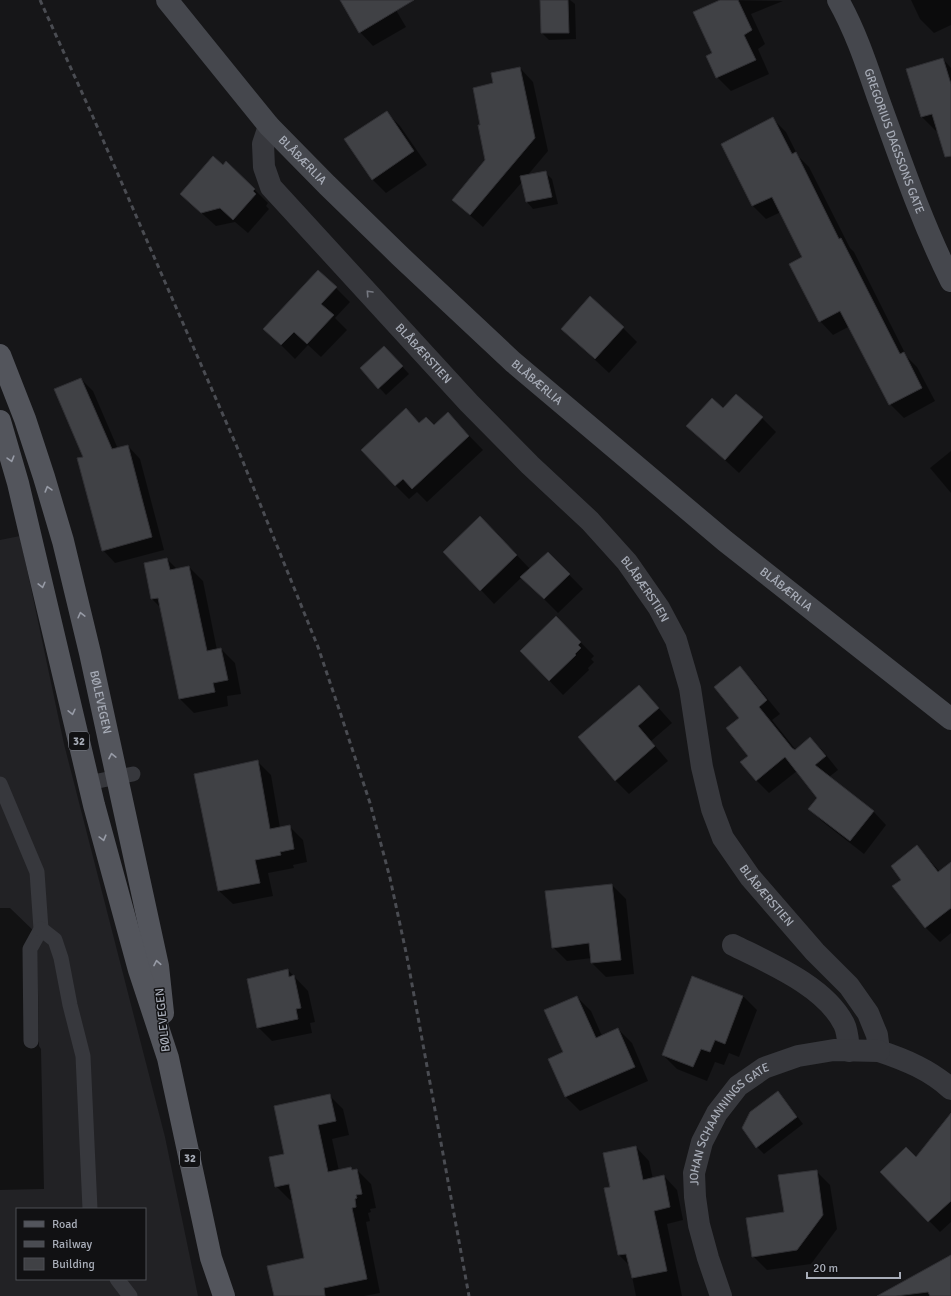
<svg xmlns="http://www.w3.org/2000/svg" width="951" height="1296" font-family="Signika,sans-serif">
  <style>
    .built { fill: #222225; fill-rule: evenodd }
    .shadow { fill: #0007 }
    .building { fill: #404145; stroke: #303034 }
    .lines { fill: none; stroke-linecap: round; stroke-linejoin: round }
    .lane { stroke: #37383d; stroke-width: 15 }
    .street { stroke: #37383d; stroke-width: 22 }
    .secondary { stroke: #45474d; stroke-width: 22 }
    .primary { stroke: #53555c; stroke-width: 22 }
    .rail { stroke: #4a4c52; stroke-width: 3; stroke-dasharray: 5 4; stroke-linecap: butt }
    .oneway { stroke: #757881 }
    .oneway2 { stroke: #979ba6 }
    .labels { text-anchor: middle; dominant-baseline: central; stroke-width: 3; stroke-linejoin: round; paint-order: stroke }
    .shield { fill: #111113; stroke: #7b7e86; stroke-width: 1 }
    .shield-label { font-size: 11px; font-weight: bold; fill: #a8adb8 }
    .street-label { font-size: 12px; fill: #a8adb8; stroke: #111113 }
  </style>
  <rect width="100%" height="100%" fill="#161618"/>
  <path class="built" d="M20,536L64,744L165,1137L198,1296H0V540ZM17,1209H145V1279H17Z"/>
  <g class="shadow">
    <path d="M341,0H390L406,27L373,46L360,32Z"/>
    <path d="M541,0H570L575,4L576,39L549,40L542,33Z"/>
    <path d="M722,0L783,1L751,14L765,44L758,49L769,74L731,91L717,77L714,54Z"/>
    <path d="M911,0H951V25L934,33L920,19Z"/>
    <path d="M943,59L951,68V139L941,129L936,131L922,117L907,70Z"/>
    <path d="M520,68L533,82L548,151L527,176L545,172L552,179L558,204L533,209L527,202L522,182L483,227L453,200L486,160L482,125L494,84Z"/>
    <path d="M386,112L400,126L427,165L386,193L372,179Z"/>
    <path d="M773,119L786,132L798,156L809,167L850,248L854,252L907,357L917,367L935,401L904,418L890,404L850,326L833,335L820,321L804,258L781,212L766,219L753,206L722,144Z"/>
    <path d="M223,166L254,189L268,203L266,206L269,209L248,233L235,222L216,226L196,208Z"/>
    <path d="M336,288L350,302L335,318L347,330L321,357L308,345L295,359L278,342Z"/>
    <path d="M623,328L637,342L609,373L562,329Z"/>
    <path d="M391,354L409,374L386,395L361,368Z"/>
    <path d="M81,379L93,391L118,449L128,446L140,459L164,550L115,563L103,550L85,458Z"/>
    <path d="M723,409L762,418L776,432L739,473L688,426Z"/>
    <path d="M406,410L420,424L434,427L448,414L483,450L427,502L417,492L409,499L395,485Z"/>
    <path d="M951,451V493L930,468Z"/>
    <path d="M494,531L530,569L548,553L583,589L558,613L522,577L494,604L481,590Z"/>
    <path d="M167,559L177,569L189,567L203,581L217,650L221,649L235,663L241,694L227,696L228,706L194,713L180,699L161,608L152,599L145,564Z"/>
    <path d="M556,617L594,656L591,659L594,662L588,668L589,670L563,695L521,651Z"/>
    <path d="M740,668L753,681L780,714L772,720L796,750L810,738L823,751L838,770L829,777L873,811L886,825L864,854L823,822L810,809L818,798L797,771L769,793L756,780L740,718Z"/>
    <path d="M639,686L672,723L651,741L668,761L629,794L615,780Z"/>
    <path d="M258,762L271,775L280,828L289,826L303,840L307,862L293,865L294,868L268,873L273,896L233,904L219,891L195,775Z"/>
    <path d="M917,846L940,872L951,863V933L940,942L926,928L893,887L902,880Z"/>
    <path d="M612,885L626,899L634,974L606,977L592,963V958L567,961L553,947Z"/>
    <path d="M0,908H10L37,934L39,1046L41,1049L44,1189L0,1190Z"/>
    <path d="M288,970L308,991L315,1022L310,1023L312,1033L272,1041L258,1027Z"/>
    <path d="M693,977L743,996L757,1010L739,1057L729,1053L724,1065L715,1062L707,1081L677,1069L663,1055Z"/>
    <path d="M577,997L591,1011L602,1036L618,1029L632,1043L648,1081L580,1111L566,1097L549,1059L564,1053Z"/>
    <path d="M778,1092L784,1099L803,1124L764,1154L757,1147Z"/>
    <path d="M329,1095L343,1109L349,1135L332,1139L339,1171L351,1168L353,1171L357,1170L371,1184L376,1208L370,1209L371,1212L368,1213L370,1221L366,1222L380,1293L364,1296H275L306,1259L294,1200H290L276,1186L286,1155Z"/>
    <path d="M951,1114V1222L940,1232L881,1172L916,1158Z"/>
    <path d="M636,1147L649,1161L653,1179L664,1176L677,1190L683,1220L667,1224L682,1296H636L630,1266L619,1255L612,1187Z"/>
    <path d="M816,1171L830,1185L837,1229L811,1264L767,1270L753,1256Z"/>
    <path d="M951,1262V1296H879Z"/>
  </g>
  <g class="building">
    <path d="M340,0H414L359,33Z"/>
    <path d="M540,0H568L569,33H541Z"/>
    <path d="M720,0H738L752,30L744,35L756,60L716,78L706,56L712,53L693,12Z"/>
    <path d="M943,58L951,84V156L945,157L932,114L921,117L906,69Z"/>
    <path d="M520,67L535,138L470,215L452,200L485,160L478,125H480L473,88L493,83L491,73Z"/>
    <path d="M387,111L414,151L372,180L344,139Z"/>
    <path d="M773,117L792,154L796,152L839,239L841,238L900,354L904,352L922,388L889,405L840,311L819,322L789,264L802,257L772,197L752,206L721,144Z"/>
    <path d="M213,156L223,165L226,161L255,189L253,191L256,194L233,220L220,208L201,213L180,194Z"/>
    <path d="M546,171L552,197L526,202L520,176Z"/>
    <path d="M318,270L337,287L321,304L334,315L307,344L294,332L281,345L263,329Z"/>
    <path d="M590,296L624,327L595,359L561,329Z"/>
    <path d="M384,346L403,366L378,389L360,368Z"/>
    <path d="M81,378L112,449L128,445L152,537L102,551L77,458L83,457L54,389Z"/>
    <path d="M736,394L763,417L725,460L686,426L712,398L723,408Z"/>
    <path d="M406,408L419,423L426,417L434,425L448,412L469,436L412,489L403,479L395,486L361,450Z"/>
    <path d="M480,516L517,555L480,591L443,552Z"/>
    <path d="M548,552L570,574L544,599L520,577Z"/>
    <path d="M167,558L170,570L189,566L207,651L221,648L228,680L213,683L215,692L179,699L158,598L151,599L144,563Z"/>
    <path d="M556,616L581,642L578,645L581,648L575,654L576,655L549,681L520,651Z"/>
    <path d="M740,666L767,700L759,707L792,748L795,750L810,737L826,756L815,765L874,811L850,841L808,809L817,798L785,757L756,781L740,762L748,756L726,728L739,718L714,687Z"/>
    <path d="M639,685L659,708L638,726L655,746L615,781L578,737Z"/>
    <path d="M258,760L270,829L290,825L294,849L280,852L281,855L255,860L260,883L218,891L194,774Z"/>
    <path d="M917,845L938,872L951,862V908L925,928L892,886L901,880L891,866Z"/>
    <path d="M612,884L621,960L591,963L589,943L552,948L545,891Z"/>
    <path d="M288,969L289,977L294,975L301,1008L296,1009L298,1019L257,1028L247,979Z"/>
    <path d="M692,976L743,996L725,1044L715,1040L710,1052L701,1049L693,1067L662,1055Z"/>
    <path d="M577,996L596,1038L618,1028L635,1067L565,1097L548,1059L563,1052L544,1010Z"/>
    <path d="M778,1091L797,1117L756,1148L742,1128L750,1112Z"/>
    <path d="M330,1094L336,1121L318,1125L328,1172L351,1167L352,1170L357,1169L362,1194L356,1195L357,1198L355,1199L356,1207L352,1208L367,1279L324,1288L325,1296H274L267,1266L304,1258L289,1184L275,1187L269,1157L284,1154L274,1106Z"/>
    <path d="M951,1113V1201L928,1222L880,1172L906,1147L916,1157Z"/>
    <path d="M636,1146L643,1180L664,1175L670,1207L654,1211L667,1271L632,1278L626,1254L618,1255L604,1188L610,1187L603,1153Z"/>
    <path d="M817,1170L823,1215L797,1250L752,1257L746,1218L784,1212L778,1175Z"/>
    <path d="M951,1255V1296H930L928,1292L896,1296H877Z"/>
  </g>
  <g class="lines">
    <g class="lane">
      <path d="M88,783L133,774"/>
      <path d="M0,784L37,872L41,929L30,949L31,1041"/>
      <path d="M41,929L55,940L61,958L70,1005L83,1056L90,1209"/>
      <path d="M117,1279L130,1296"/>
    </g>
    <g class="street">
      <path id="s1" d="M269,126L263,144L264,167L271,187L469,403L530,465L590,521L627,562L659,608L676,640L690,688L702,767L712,809L723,838L750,877L815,952L849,986L868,1013L877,1035L879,1051C906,1060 930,1070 951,1089"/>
      <path d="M733,945C769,963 825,986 844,1024C848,1032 848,1042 849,1051"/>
      <path id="s2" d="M721,1296L708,1258L699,1225L695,1197L694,1173L702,1142L717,1113L738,1086L764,1068L798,1056L834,1050L879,1051"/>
    </g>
    <g class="secondary">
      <path id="s3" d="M167,0L269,126L327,185L400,256L513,362L725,541L951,719"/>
      <path id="s4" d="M838,0C855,30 866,63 877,95C900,158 921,221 951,281"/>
    </g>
    <g class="primary">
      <path id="s5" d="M0,355L25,419L44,477L63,541L90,653L158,966L163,1013"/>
      <path d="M0,421L18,483L94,805L139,970L168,1058L211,1258L224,1296"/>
    </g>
    <path class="rail" d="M40,0L93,117L237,447L318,647L339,709L370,803L390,878L407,957L469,1296"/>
  </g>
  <defs><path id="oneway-chevron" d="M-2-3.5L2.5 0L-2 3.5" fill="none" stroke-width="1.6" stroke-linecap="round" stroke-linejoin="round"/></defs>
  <use class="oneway" href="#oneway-chevron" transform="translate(369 293) rotate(-133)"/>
  <g class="oneway2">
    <use href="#oneway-chevron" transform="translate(11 459) rotate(74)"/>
    <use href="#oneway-chevron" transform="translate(48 489) rotate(-106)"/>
    <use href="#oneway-chevron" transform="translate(42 585) rotate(76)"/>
    <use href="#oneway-chevron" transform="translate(81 615) rotate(-104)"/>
    <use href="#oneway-chevron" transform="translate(72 712) rotate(77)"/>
    <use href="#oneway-chevron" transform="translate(112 756) rotate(-102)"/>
    <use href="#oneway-chevron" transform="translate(103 838) rotate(75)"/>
    <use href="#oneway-chevron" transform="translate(157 963) rotate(-101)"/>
  </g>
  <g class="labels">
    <g class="shield">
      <rect x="69" y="732" width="20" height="18" rx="3"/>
      <rect x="180" y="1149" width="20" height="18" rx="3"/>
    </g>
    <g class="shield-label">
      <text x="79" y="741">32</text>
      <text x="190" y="1158">32</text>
    </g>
    <g class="street-label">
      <text stroke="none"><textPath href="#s4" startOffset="152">GREGORIUS DAGSSONS GATE</textPath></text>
      <text stroke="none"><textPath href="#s3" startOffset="210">BLÅBÆRLIA</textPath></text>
      <text stroke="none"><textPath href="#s1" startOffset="289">BLÅBÆRSTIEN</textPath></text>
      <text stroke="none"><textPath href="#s3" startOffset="533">BLÅBÆRLIA</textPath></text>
      <text stroke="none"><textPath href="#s3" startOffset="857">BLÅBÆRLIA</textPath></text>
      <text stroke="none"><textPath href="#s1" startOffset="613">BLÅBÆRSTIEN</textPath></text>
      <text stroke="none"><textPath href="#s5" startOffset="362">BØLEVEGEN</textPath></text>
      <text stroke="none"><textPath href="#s1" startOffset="949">BLÅBÆRSTIEN</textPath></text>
      <text transform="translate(163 1020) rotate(-96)">BØLEVEGEN</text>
      <text stroke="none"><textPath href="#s2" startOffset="188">JOHAN SCHAANNINGS GATE</textPath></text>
    </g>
  </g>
  <rect x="16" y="1208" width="130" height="72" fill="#111113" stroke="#4d4f55"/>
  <rect x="24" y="1221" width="20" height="6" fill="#53555c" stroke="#4d4f55"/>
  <text x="52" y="1228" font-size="12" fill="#a8adb8">Road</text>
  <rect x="24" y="1241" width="20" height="6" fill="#4a4c52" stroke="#4d4f55"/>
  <text x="52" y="1248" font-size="12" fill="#a8adb8">Railway</text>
  <rect x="24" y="1258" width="20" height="12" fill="#404145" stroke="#4d4f55"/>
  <text x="52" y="1268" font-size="12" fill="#a8adb8">Building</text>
  <path d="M807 1272v6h93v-6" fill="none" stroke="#a8adb8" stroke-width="2"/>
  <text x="813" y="1272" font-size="12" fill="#a8adb8" stroke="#111113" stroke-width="3" paint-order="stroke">20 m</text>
</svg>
